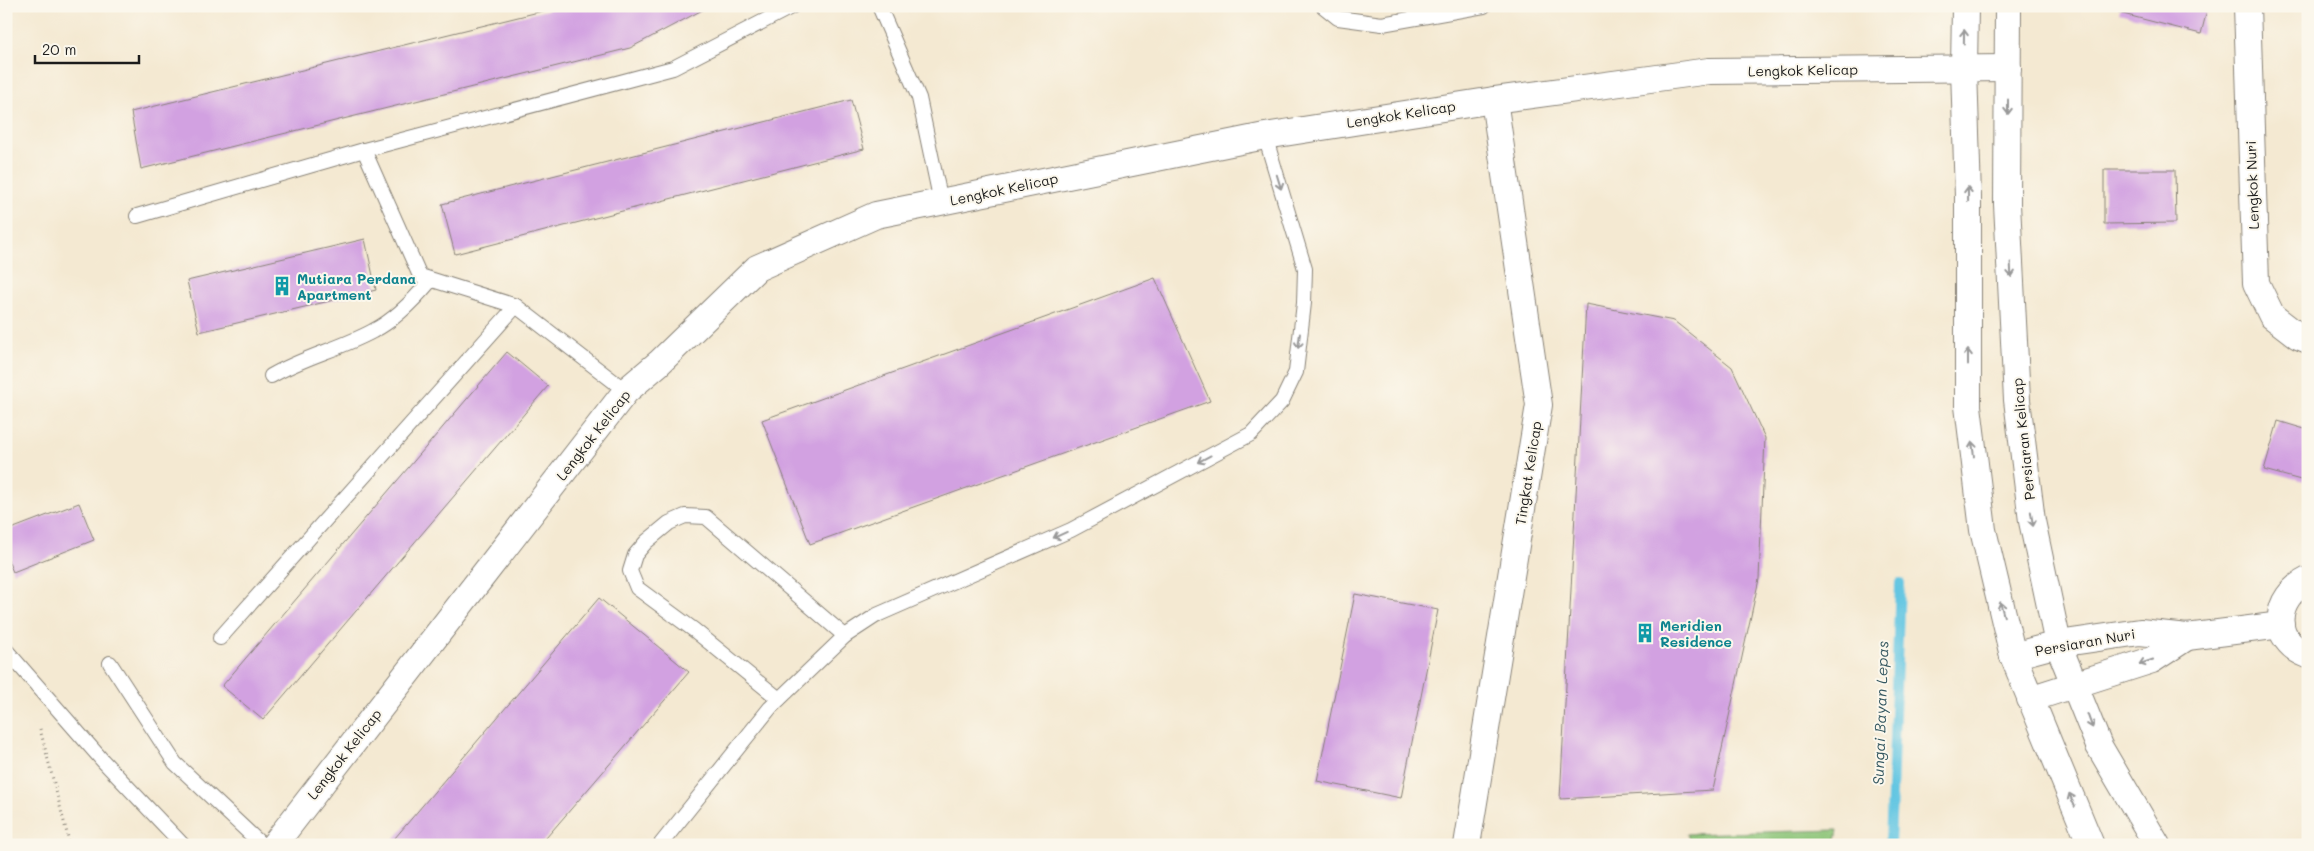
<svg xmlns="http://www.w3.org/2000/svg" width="2314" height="851" font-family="Mali,sans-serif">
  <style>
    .green { fill: #8cc478; stroke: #54704a }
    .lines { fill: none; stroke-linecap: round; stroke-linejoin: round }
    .stream { stroke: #64c6e2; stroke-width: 10 }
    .building { fill: #d2a1e1 }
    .lane-casing { stroke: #888277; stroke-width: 16 }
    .street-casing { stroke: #888277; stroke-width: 28 }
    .path { stroke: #888277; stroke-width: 3; stroke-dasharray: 1 4; stroke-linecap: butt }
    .lane { stroke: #fff; stroke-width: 14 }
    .street { stroke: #fff; stroke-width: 26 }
    .oneway { stroke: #999 }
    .labels { text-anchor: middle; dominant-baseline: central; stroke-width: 4; stroke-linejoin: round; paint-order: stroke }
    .street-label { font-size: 14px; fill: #1c1c1c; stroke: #fbf7ec }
    .culture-label { font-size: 14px; font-weight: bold; fill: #0d838f; stroke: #fbf7ec; text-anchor: start }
    .water-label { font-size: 15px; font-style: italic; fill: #355861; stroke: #fbf7ec }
  </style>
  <rect width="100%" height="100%" fill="#fbf7ec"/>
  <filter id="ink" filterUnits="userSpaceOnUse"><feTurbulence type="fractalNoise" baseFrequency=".02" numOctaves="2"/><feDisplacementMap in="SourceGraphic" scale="10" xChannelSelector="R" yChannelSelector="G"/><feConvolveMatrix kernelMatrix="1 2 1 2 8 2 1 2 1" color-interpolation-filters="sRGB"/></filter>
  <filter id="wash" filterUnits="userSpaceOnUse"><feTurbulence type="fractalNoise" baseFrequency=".0096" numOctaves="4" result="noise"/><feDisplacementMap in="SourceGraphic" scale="20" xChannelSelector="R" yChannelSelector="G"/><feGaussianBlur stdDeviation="1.12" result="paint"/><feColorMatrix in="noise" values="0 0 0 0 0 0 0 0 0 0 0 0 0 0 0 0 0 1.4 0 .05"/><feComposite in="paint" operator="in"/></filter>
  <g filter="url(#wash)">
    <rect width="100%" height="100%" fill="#f4e9d2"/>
    <path class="green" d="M1838,830L1835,845H1691L1687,834Z"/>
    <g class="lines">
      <path class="stream" d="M1890,845L1900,583"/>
    </g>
    <g id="blocks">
      <g class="building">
        <path d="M563,6H710L630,48L141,169L131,112Z"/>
        <path d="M2121,6H2208L2201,34L2119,13Z"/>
        <path d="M851,100L864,149L455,254L442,204Z"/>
        <path d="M2104,170H2175L2176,223L2104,224Z"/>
        <path d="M365,239L376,290L199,332L187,281Z"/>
        <path d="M1155,278L1210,401L810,544L762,420Z"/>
        <path d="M1586,304L1674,321L1732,367L1765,438L1759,579L1713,790L1560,799Z"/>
        <path d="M507,352L548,386L263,720L222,686Z"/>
        <path d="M2278,421L2308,430V482L2264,470Z"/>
        <path d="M79,503L94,540L13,572L6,556V531Z"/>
        <path d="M1355,594L1438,610L1401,798L1317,781Z"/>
        <path d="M599,598L689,672L540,845H389Z"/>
      </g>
    </g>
  </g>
  <g filter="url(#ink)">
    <use href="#blocks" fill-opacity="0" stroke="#888277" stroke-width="1"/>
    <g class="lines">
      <defs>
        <g id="lane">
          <path d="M879,6L919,98L941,202"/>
          <path d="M1323,6L1338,18L1382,24L1484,6"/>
          <path d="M364,150L420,276L516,306L626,391"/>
          <path d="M137,216L364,150L673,68L793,6"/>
          <path d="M271,376C303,357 340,349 373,331C395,320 414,300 430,281"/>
          <path d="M220,638L516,306"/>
          <path d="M6,650L103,761L183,845"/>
          <path d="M110,663L175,763L262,845"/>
          <path d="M779,699L694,630L637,588L630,571L635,555L646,542L669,523L685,516L706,517L845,636"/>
          <path d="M660,845L770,708L845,636L877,615L1071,530L1251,434L1282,401L1296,372L1304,303L1305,269L1265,136"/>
        </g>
        <g id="street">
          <path d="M1965,6L1964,69L1968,197V406L1983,530L2013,656L2091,845"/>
          <path d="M2008,6L2007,204L2017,400L2032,521L2058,644L2099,746L2157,845"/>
          <path d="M2247,6L2256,283L2272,316L2298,336L2308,340"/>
          <path d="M2308,580C2274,597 2269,640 2308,655"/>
          <path d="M2013,656L2058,644L2140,632L2187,637L2281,625"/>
          <path d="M2030,699L2152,660L2187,637"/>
          <path d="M274,845L626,391L659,363L757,268L876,215L1265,136L1494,100L1709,71L2008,68"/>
          <path d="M1467,845L1539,405L1494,100"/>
        </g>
      </defs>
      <use href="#lane" class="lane-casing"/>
      <use href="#street" class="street-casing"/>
      <path class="path" d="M40,729L70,845"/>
      <use href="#lane" class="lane"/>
      <use href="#street" class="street"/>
    </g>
    <defs><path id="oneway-shaft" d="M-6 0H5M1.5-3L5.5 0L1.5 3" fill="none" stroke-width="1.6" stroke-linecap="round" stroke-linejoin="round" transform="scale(1.25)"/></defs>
    <g class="oneway">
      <use href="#oneway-shaft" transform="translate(1964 37) rotate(-89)"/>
      <use href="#oneway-shaft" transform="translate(2008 107) rotate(90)"/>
      <use href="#oneway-shaft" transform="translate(1279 182) rotate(73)"/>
      <use href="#oneway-shaft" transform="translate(1968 194) rotate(-91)"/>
      <use href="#oneway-shaft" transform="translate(2011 270) rotate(87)"/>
      <use href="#oneway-shaft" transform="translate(1299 341) rotate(97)"/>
      <use href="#oneway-shaft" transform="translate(1968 357) rotate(-90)"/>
      <use href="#oneway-shaft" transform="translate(1973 449) rotate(-97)"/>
      <use href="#oneway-shaft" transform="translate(1204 459) rotate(152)"/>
      <use href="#oneway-shaft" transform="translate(2032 519) rotate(81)"/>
      <use href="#oneway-shaft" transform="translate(1060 535) rotate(156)"/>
      <use href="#oneway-shaft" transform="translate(2002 609) rotate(-104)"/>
      <use href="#oneway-shaft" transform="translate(2146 662) rotate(161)"/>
      <use href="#oneway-shaft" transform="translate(2090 721) rotate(70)"/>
      <use href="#oneway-shaft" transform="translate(2072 800) rotate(-113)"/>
    </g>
  </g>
  <defs>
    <symbol id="building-bare" viewBox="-9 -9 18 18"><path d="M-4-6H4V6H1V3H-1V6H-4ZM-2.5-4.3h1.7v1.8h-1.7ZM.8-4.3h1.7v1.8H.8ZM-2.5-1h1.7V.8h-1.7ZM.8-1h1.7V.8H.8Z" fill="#0f9aa8" stroke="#fbf7ec" stroke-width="2.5" paint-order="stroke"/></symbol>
  </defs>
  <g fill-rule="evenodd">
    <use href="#building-bare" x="268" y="272" width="28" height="28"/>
    <use href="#building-bare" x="1631" y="619" width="28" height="28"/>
  </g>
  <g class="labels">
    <g class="street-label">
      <text transform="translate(1803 70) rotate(-1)">Lengkok Kelicap</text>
      <text transform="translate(1401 114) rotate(-9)">Lengkok Kelicap</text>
      <text transform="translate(2252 185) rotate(-92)">Lengkok Nuri</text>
      <text transform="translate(1004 189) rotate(-12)">Lengkok Kelicap</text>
      <text transform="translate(593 435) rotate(-52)">Lengkok Kelicap</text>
      <text transform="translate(2023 439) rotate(-96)">Persiaran Kelicap</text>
      <text transform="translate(1528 473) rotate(-81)">Tingkat Kelicap</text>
      <text transform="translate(2085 642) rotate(-10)">Persiaran Nuri</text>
      <text transform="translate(344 754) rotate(-52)">Lengkok Kelicap</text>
    </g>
    <g class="culture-label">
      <text x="297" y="278">Mutiara Perdana<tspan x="297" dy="16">Apartment</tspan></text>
      <text x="1660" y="625">Meridien<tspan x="1660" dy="16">Residence</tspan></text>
    </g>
    <g class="water-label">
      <text transform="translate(1880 713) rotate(-88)">Sungai Bayan Lepas</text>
    </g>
  </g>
  <rect width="2314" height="851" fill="none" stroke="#fbf7ec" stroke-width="25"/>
  <path d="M35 55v8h104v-8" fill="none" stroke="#1c1c1c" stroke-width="2.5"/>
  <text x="42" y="55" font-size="15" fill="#1c1c1c" stroke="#fbf7ec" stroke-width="4" paint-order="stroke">20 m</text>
</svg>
